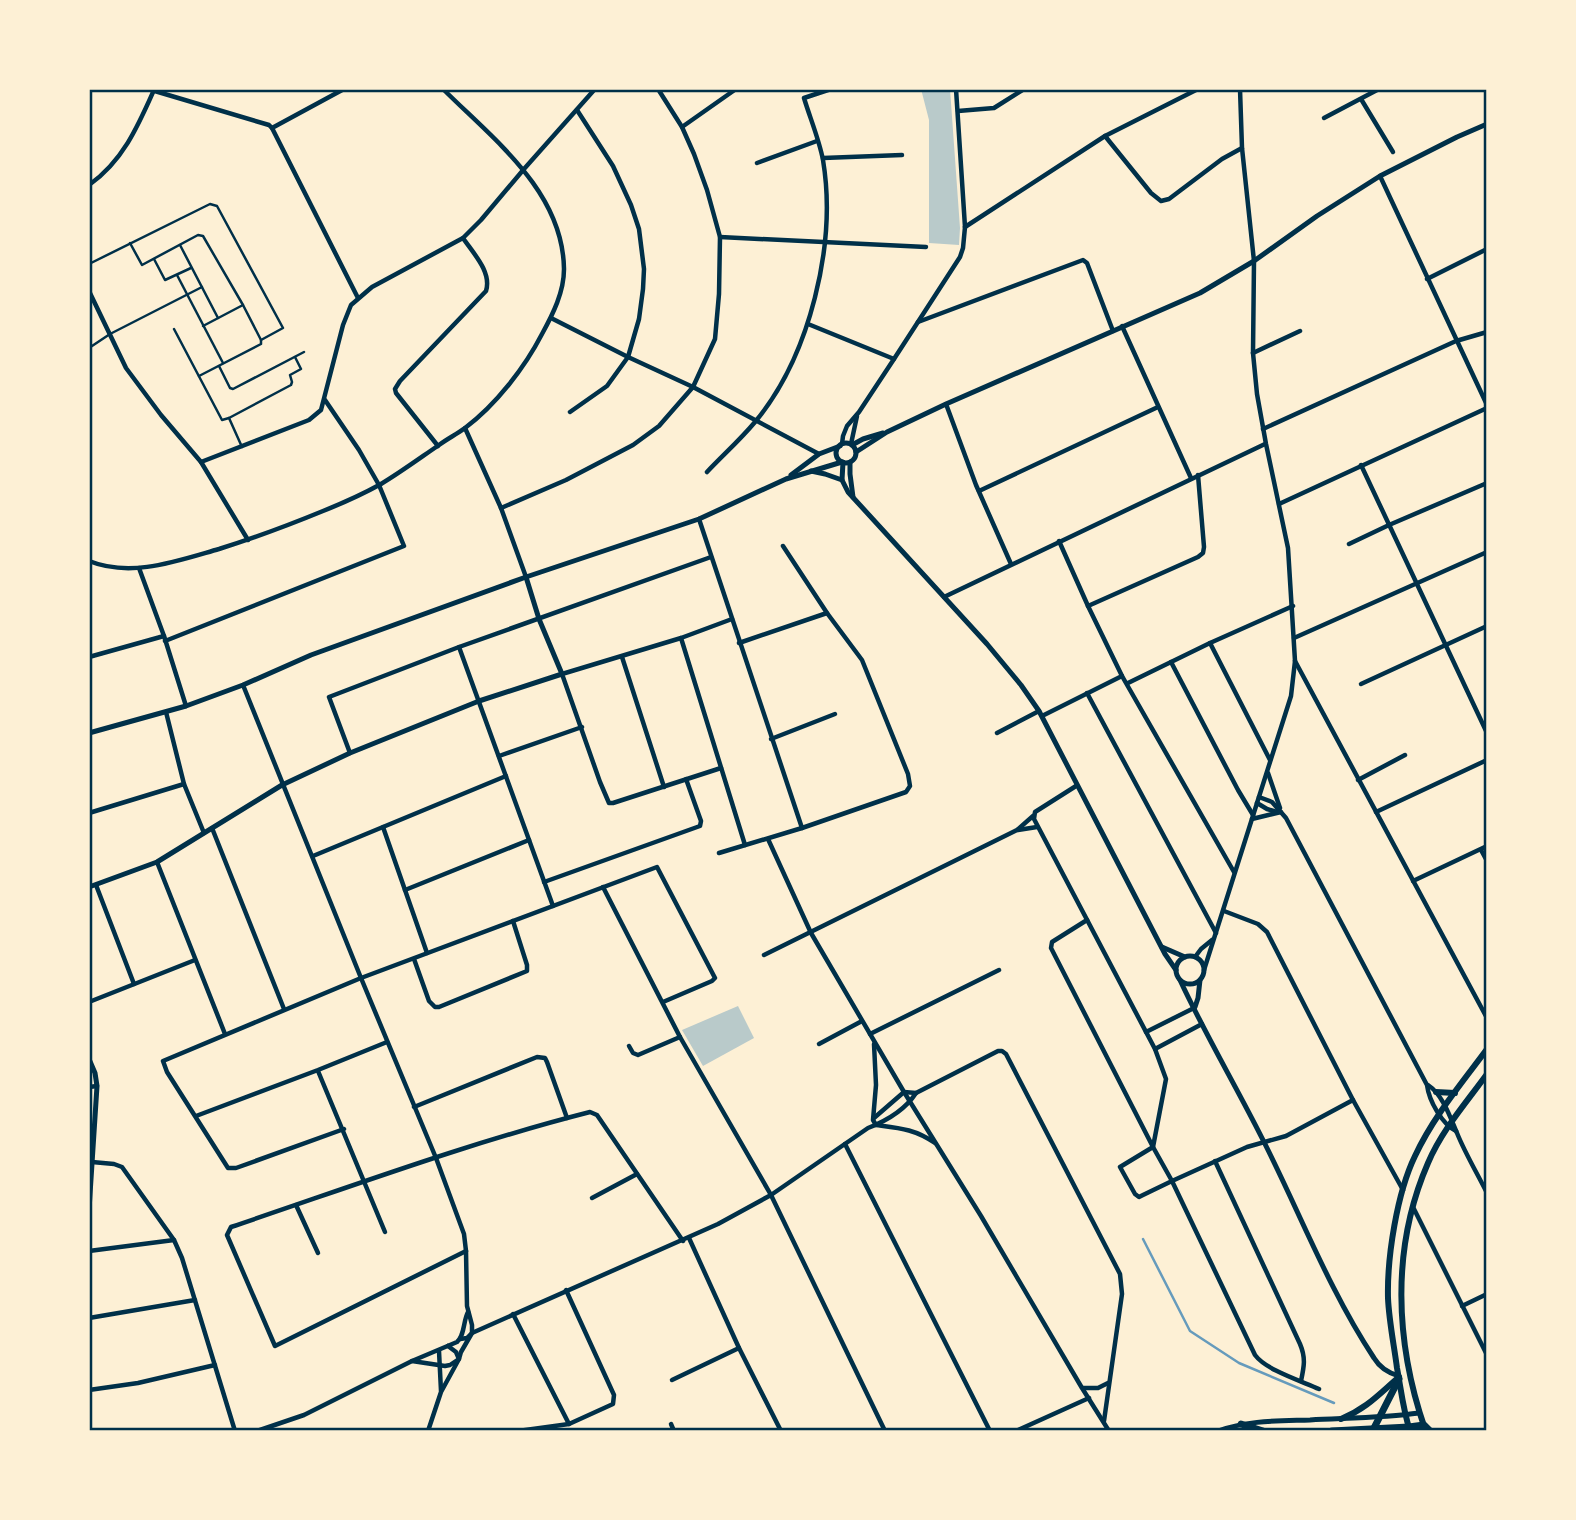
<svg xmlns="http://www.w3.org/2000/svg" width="1576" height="1520" font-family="'Fira Sans',sans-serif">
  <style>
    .green { fill: #b9caca }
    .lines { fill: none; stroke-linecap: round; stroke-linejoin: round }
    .stream { stroke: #669bbc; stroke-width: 2.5 }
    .pedestrian { stroke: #003049; stroke-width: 2.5 }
    .minor { stroke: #003049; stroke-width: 4.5 }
    .tertiary { stroke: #003049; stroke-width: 5 }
    .secondary { stroke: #003049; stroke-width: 5 }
    .primary { stroke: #003049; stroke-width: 6 }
    .motorway { stroke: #003049; stroke-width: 7 }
    .neatline { fill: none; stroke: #003049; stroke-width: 2.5 }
  </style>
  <rect width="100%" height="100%" fill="#fdf0d5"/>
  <g class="green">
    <path d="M921,89H950L960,228L959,245L929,243V120Z"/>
    <path d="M738,1006L754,1038L703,1066L682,1030Z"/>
  </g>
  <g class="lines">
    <path class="stream" d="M1143,1239L1190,1331L1239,1363L1334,1403"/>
    <g class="pedestrian">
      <path d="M130,243L142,265L198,235L203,236L243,305L261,340V344L199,376"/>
      <path d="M180,245L218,318"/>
      <path d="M154,259L165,280L191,268"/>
      <path d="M89,264L210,204L217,206L283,328L261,340"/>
      <path d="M177,275L223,363"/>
      <path d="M203,326L243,305"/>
      <path d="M174,329L222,420L229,418L291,385L292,382L290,375L301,369L295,357"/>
      <path d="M89,348L110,334L202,287"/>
      <path d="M219,366L230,388L233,389L304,352"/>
      <path d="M229,418L242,447"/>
    </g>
    <g class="minor">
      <path d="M148,89L269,125L272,128"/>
      <path d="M344,89L272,128L358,298"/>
      <path d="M1361,99L1393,152"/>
      <path d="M958,111L994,108L1024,89"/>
      <path d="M1324,118L1379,89"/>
      <path d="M682,127L736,89"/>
      <path d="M1105,136L1151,193L1161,201L1169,199L1222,159L1242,148"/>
      <path d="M823,158L902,155"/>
      <path d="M757,163L817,141"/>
      <path d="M1380,176L1487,405"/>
      <path d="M89,185C123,161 138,126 154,90"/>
      <path d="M965,227L1105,136L1198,89"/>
      <path d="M720,237L926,247"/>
      <path d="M1427,279L1487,249"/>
      <path d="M89,291L126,368L161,415L201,462L248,540"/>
      <path d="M551,318L628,357L693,387L819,454"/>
      <path d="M918,322L1083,260L1087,263L1113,331"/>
      <path d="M808,324L894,359"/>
      <path d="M1122,326L1191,478"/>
      <path d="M1253,353L1300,331"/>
      <path d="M946,404L976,485L1011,564"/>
      <path d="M570,412L607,386L628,357L639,319L643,289L644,269L639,229L631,205L613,166L577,110"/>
      <path d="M465,428L501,508L526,577"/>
      <path d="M1263,429L1456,341L1487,332"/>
      <path d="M842,444L843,436L847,426L859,412L894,359L960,257L963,248L965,227L956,89"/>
      <path d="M851,444L857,416"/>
      <path d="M438,446L396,393L395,389L400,381L486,291C492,272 473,253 463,238"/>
      <path d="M201,462L309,420L321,410L343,325L351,305L372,287L463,238L481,220L524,169L595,89"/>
      <path d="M1361,465L1487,733"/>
      <path d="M707,472C723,455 740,440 755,422C810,356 837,244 823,160C819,139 810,118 804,98L831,89"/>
      <path d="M979,491L1158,407"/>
      <path d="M1279,504L1487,408"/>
      <path d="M501,508L566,480L633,445L659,426L693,387L715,339L719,294L720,237L707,190L694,154L682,127L658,89"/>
      <path d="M699,519L802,828"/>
      <path d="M1059,541L1088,606L1122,676L1234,872"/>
      <path d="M1349,544L1389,525L1487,483"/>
      <path d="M89,561C131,578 177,561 219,549C254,538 289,525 323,511C343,503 363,494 381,484C401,472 420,458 439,445C447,439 457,434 465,428C496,405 525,367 542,334C553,314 564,292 564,269C563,191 493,139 443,89"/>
      <path d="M139,568L164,636L186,706"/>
      <path d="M944,597L1265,444"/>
      <path d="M1088,606L1198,557L1203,553L1204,547L1198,475"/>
      <path d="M681,638L745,845"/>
      <path d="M1294,638L1487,552"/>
      <path d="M165,641L404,546L379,485L359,450L325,400"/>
      <path d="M739,643L827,613"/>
      <path d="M1210,643L1270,760"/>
      <path d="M459,647L553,906"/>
      <path d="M89,657L164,636"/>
      <path d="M622,657L664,787"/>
      <path d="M1295,661L1487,1018"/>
      <path d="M1171,662L1238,790L1253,815"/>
      <path d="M1128,683L1210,643L1293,606"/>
      <path d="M1361,684L1487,626"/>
      <path d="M243,685L361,978L436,1158L464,1234L466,1251L467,1306L472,1325V1333L461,1352L459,1359L450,1365L445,1366L412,1361"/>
      <path d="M1087,693L1216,933"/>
      <path d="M166,712L184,784L204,833"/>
      <path d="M1042,716L1122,676"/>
      <path d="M997,733L1039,711"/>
      <path d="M771,739L835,714"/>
      <path d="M350,753L329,697L459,647L711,557"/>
      <path d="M499,756L582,727"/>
      <path d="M721,768L613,803H609L600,782L562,674L681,638L732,619"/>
      <path d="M1268,773L1280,808"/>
      <path d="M1358,780L1405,755"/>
      <path d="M1076,786L1035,812L1034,819L1155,1049L1166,1079L1153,1147L1120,1167L1135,1194L1139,1197L1143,1195L1172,1181L1247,1147L1286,1136L1353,1100"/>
      <path d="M1259,797L1272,802L1286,818L1427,1085C1429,1101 1442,1124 1456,1131"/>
      <path d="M1257,803L1267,809L1277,812"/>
      <path d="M1376,812L1487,760"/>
      <path d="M89,813L184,784"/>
      <path d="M1252,819L1281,812"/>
      <path d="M383,827L427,953"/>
      <path d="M212,828L284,1009"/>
      <path d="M1018,830L1037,827"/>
      <path d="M768,839L811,933L904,1092L981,1216L1082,1388L1109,1431"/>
      <path d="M1481,850L1487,861"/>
      <path d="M719,853L802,828L906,792L910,786L908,774L862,660L827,613L783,546"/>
      <path d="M313,856L506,776"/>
      <path d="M157,862L225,1034"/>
      <path d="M1413,881L1487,846"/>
      <path d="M544,882L700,826L701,821L686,779"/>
      <path d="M96,885L134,984"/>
      <path d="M603,887L680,1037L771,1195L885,1431"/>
      <path d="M405,890L529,840"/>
      <path d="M1224,911L1258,924L1267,932L1353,1100L1403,1190"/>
      <path d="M1087,920L1052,942L1051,948L1153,1147L1172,1181L1255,1355C1266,1370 1301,1381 1319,1389"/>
      <path d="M764,955L1017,830L1033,816"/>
      <path d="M1195,957L1201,949L1212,940"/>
      <path d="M414,959L429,1001L435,1007H439L527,971V965L513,921"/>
      <path d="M1204,970L1291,696L1295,661L1288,548L1266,444L1257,394L1253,353L1254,261L1242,148L1240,89"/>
      <path d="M89,1002L195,960"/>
      <path d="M1146,1032L1194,1008"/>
      <path d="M870,1034L999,970"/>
      <path d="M819,1044L862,1021"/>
      <path d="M874,1044L876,1085L873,1120L876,1125C899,1128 915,1129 935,1143"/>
      <path d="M629,1046L633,1053L638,1055L680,1037"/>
      <path d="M1155,1049L1202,1024"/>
      <path d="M318,1071L385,1232"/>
      <path d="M1428,1085C1443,1095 1450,1117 1457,1133C1465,1153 1477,1173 1487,1193"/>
      <path d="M89,1087L97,1086"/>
      <path d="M414,1107L537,1057L545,1058L547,1062L567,1118"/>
      <path d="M196,1116L318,1070L387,1042"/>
      <path d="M874,1118L904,1092L916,1093"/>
      <path d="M344,1129L236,1168H228L167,1072L163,1061L361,978L657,867L715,978L712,981L663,1002"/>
      <path d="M845,1144L990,1431"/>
      <path d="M1215,1161L1300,1344C1306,1358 1304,1367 1301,1381"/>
      <path d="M92,1162L114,1164L122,1167L174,1240L182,1258L235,1431"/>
      <path d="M592,1198L637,1174"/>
      <path d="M296,1205L318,1253"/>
      <path d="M1414,1209L1487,1355"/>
      <path d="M689,1238L739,1348L781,1431"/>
      <path d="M89,1251L174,1240"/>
      <path d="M466,1251L275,1346L227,1235L231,1227C350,1187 468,1143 590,1112L597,1115L683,1241"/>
      <path d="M1462,1306L1487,1294"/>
      <path d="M513,1314L569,1424"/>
      <path d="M89,1318L195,1300"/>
      <path d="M460,1339L467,1338L472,1333L718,1224L771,1195L868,1128C886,1121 905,1110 916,1093L998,1051H1002L1006,1054L1120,1274L1122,1294L1104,1421"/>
      <path d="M439,1351L441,1391"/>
      <path d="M672,1380L739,1348"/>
      <path d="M1083,1388H1098L1108,1383"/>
      <path d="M89,1390L138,1383L215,1365"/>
      <path d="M671,1424L674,1431"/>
      <path d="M257,1431L304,1415L412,1361L457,1342C465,1335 463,1321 468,1312"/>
      <path d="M428,1431L441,1392L459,1359L456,1352L448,1346"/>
      <path d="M518,1431L569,1424L613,1404L614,1395L566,1290"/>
      <path d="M1016,1431L1089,1398"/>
    </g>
    <g class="tertiary">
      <path d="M89,887L157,862L282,785L350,753L479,701L562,674L539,619L526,577"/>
      <path d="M89,1059L95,1073L97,1086L89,1210"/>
      <path d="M1218,1431C1248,1420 1279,1421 1310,1420C1346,1418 1383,1418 1419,1413"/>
    </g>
    <g class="secondary">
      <circle cx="846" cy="453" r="10"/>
      <path d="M852,445L863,439L883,433"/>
      <path d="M856,452L887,432L946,404L1200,293L1254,261L1317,216L1380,176L1457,137L1487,124"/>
      <path d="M843,462L842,480L848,492L987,644L1021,685L1039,711L1165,954L1176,970"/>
      <path d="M850,462V474L853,497"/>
      <path d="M811,471L825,474L842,480"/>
      <path d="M791,475L819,454L840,446"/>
      <path d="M89,733L186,706L243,685L311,655L526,577L699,519L786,479L842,462"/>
      <path d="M1162,947L1185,957"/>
      <circle cx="1190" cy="970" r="14"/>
      <path d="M1180,980C1205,1034 1236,1086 1263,1140C1300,1213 1329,1290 1374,1358C1380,1368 1388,1373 1399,1376"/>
      <path d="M1195,1007L1198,998L1200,980"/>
    </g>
    <g class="primary">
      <path d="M1436,1092L1455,1093"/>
      <path d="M1341,1419C1367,1408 1378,1395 1399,1377"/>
      <path d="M1425,1429C1395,1342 1391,1248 1428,1163C1442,1130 1466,1103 1487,1074"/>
      <path d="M1410,1431C1403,1410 1401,1389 1397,1368C1394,1345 1389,1321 1388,1298C1387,1257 1397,1193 1415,1156C1433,1117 1462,1083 1487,1049"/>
    </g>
    <g class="motorway">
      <path d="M1241,1424L1263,1431"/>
      <path d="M1374,1428L1399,1379"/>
      <path d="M1332,1431L1409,1427L1424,1425L1430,1431"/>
    </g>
  </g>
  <rect width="1576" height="1520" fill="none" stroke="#fdf0d5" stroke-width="182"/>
  <rect x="91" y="91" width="1394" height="1338" class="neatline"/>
</svg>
